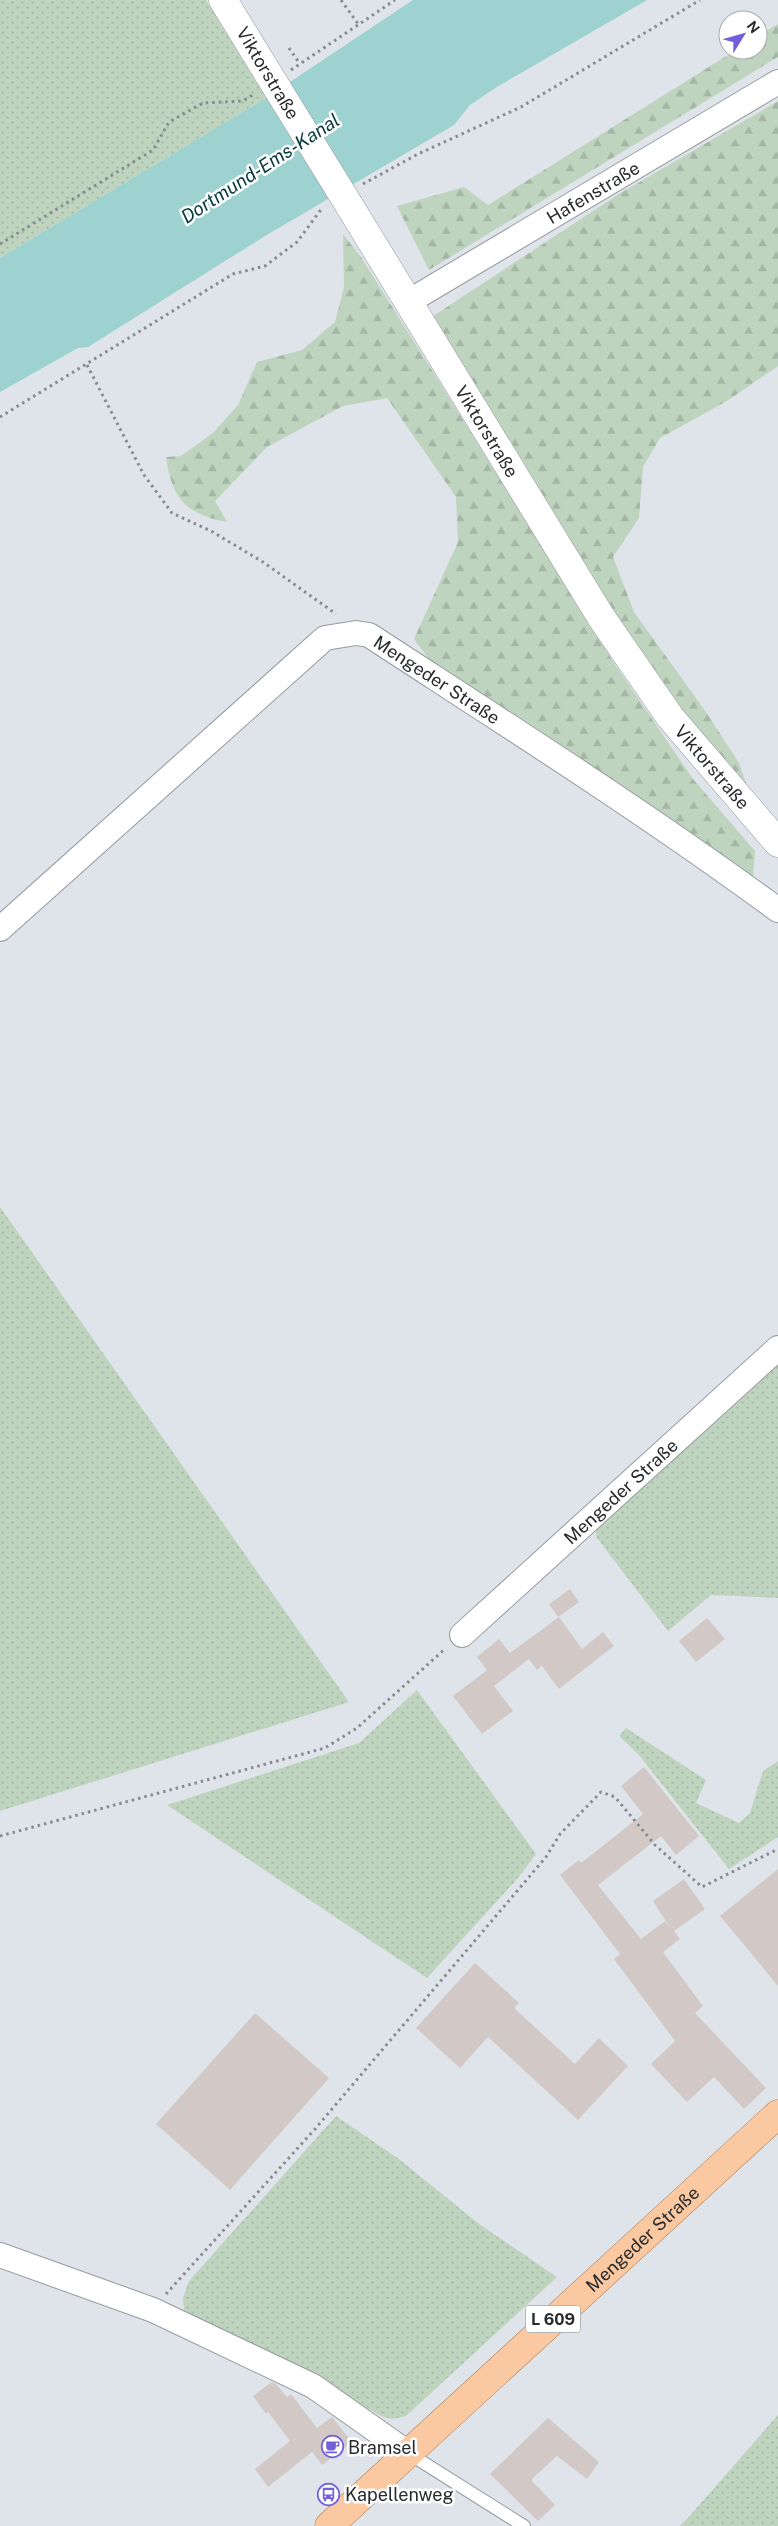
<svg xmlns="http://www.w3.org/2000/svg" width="778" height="2526" font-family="'Public Sans',sans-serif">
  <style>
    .grass { fill: url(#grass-dots) }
    .forest { fill: url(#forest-firs) }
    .water { fill: #9dd2d1 }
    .building { fill: #d2c9c7 }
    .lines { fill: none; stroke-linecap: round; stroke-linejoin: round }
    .lane-casing { stroke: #959a9f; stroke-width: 14 }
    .street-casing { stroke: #959a9f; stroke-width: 26 }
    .secondary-casing { stroke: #959a9f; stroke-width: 29 }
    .primary-casing { stroke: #b07a4f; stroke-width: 29 }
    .path { stroke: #878b8f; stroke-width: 3; stroke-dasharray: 2.5 4; stroke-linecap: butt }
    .lane { stroke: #fff; stroke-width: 12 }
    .street { stroke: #fff; stroke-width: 24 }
    .secondary { stroke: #fff; stroke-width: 28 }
    .primary { stroke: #fbc9a1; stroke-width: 28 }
    .secondary-bridge-casing { stroke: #959a9f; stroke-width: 29; stroke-linecap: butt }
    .secondary-bridge { stroke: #fff; stroke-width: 28 }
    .labels { text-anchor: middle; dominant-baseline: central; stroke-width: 5; stroke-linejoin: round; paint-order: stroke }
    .shield { fill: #fff; stroke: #686a6c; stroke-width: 1 }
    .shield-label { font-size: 16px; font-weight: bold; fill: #282a2d }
    .street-label { font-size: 18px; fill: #282a2d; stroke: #fff }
    .poi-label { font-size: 18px; fill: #282a2d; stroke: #fff; text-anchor: start }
    .water-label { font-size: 19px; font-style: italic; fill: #083b3c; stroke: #fff }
  </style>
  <defs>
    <pattern id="grass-dots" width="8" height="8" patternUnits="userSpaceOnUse" patternTransform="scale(1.25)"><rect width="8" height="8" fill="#bfd4bf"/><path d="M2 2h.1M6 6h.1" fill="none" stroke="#a4b6a4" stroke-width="1.8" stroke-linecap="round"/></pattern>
    <pattern id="forest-firs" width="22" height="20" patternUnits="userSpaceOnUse" patternTransform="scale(1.25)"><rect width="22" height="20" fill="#bfd4bf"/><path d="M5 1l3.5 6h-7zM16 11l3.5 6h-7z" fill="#a4b6a4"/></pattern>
  </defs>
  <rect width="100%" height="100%" fill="#dfe4ea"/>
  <g class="grass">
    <path d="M0,0H206L266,98L0,258Z"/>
    <path d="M0,1207L349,1702L0,1811Z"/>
    <path d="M778,1363V1598L711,1595L668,1631L597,1538L595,1528Z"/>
    <path d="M417,1690L536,1854L518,1878L427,1978L167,1805L359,1743Z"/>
    <path d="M626,1728L706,1780L696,1803L739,1823L750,1813L763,1771L778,1761V1837L729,1869L638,1754L619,1736Z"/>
    <path d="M336,2116L399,2159L479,2224L557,2277L406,2416L392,2419L381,2416L283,2359L191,2317L184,2310L183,2298L189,2281Z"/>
    <path d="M778,2415V2526H680L687,2519Z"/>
  </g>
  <g class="forest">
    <path d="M778,24V57L429,270L397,206L464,187L488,205L736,50H758V36Z"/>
    <path d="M778,101V366L727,401L660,438L643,467L639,518L613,557L634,612L706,712L739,763L747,786L678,714L430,318L619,194Z"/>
    <path d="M343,234L361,257L438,380L616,666L693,779L755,851L753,878L586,769L428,658L414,639L458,542L456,497L387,398L343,406L267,447L215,501L227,522C185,514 172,498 166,457L181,456L213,433L238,405L257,362L302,350L335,322L344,287Z"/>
  </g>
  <path class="water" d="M413,0H647L497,87L470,105L454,125L265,236L88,347L78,348L0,392V258L266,98Z"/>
  <g class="building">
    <path d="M570,1589L579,1602L558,1617L549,1604Z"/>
    <path d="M559,1617L582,1649L603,1632L614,1646L559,1689L542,1666L537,1670L529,1659L494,1686L513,1711L482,1734L453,1696L487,1670L477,1657L499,1639L510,1653Z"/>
    <path d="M707,1618L725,1639L696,1662L679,1641Z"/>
    <path d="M644,1767L699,1836L676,1855L661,1836L598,1885L641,1939L665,1921L671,1929L653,1901L684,1879L705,1909L674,1931L680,1939L663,1952L703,2006L695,2013L766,2088L744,2109L714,2077L687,2102L651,2064L675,2041L614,1959L620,1954L560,1875L579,1860L581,1863L643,1814L621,1786Z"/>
    <path d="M778,1869V1986L720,1916Z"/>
    <path d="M475,1963L519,2003L514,2008L575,2064L599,2038L628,2066L578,2120L488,2037L460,2068L416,2028Z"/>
    <path d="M255,2013L329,2078L230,2190L156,2124Z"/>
    <path d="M272,2382L276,2384L287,2397L291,2394L317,2428L332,2417L352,2442L322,2465L312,2452L268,2487L255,2469L290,2441L268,2412L266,2414L253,2396Z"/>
    <path d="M548,2418L599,2462L587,2479L557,2456L531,2480L555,2505L538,2521L490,2474Z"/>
  </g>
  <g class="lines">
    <defs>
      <path id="lane" d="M408,2453L524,2526"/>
      <g id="street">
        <path id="s1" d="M408,302L778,82"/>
        <path id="s2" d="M0,929L325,638L356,633L369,635C507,725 646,813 778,910"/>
        <path id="s3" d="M462,1635L778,1348"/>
        <path d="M0,2255L153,2310L313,2386L408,2453"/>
      </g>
      <g id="secondary">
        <path d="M223,0L269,75"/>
        <path id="s4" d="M349,205L601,617L670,717L778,843"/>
      </g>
      <g id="primary">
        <path id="s5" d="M329,2526L778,2114"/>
      </g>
    </defs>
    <use href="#lane" class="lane-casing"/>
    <use href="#street" class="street-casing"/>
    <use href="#secondary" class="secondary-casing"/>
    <use href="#primary" class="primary-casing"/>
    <g class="path">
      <path d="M341,0L359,25"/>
      <path d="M289,48L300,64"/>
      <path d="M291,70L395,0"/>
      <path d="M363,184L418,154L521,107L700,0"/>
      <path d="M0,244L153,150L169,122L203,103L243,101L254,94"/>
      <path d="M87,365L144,475L172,513L211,531L263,562L336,614"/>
      <path d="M0,417L233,274L265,266L297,242L323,207"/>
      <path d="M0,1836L325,1748L357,1728L446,1648"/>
      <path d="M166,2294L315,2129L546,1857L560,1834L601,1792L615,1797L655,1845L702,1887L778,1849"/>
    </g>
    <use href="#lane" class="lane"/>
    <use href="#street" class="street"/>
    <use href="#secondary" class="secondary"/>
    <use href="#primary" class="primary"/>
    <defs>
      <path id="secondary-bridge" d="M269,75L349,205"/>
    </defs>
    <use href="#secondary-bridge" class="secondary-bridge-casing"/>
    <use href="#secondary-bridge" class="secondary-bridge"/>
  </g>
  <defs>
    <symbol id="cafe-ring" viewBox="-11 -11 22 22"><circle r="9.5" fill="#fff" stroke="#7260db" stroke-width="1.5"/><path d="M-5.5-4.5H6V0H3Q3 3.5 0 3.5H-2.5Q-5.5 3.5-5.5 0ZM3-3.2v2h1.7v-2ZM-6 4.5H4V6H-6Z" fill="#7260db"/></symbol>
    <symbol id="bus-ring" viewBox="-11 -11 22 22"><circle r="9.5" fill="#fff" stroke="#7260db" stroke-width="1.5"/><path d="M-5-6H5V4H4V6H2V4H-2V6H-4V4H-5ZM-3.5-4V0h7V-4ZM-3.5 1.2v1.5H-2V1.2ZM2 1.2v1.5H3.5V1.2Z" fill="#7260db"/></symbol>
  </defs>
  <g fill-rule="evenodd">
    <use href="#cafe-ring" x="320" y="2434" width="25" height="25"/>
    <use href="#bus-ring" x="316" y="2482" width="25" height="25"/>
  </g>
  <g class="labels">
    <rect class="shield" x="525.5" y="2305.5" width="55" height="27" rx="4"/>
    <g class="shield-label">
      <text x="553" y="2319">L 609</text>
    </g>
    <g class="street-label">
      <text transform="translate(268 73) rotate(59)">Viktorstraße</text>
      <text stroke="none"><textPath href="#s1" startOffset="215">Hafenstraße</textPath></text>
      <text stroke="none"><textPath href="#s4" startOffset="265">Viktorstraße</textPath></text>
      <text stroke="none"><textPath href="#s2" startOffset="562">Mengeder Straße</textPath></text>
      <text stroke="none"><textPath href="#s4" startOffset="670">Viktorstraße</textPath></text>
      <text stroke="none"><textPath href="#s3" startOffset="214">Mengeder Straße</textPath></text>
      <text stroke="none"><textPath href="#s5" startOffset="425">Mengeder Straße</textPath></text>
    </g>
    <g class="poi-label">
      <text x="348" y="2447">Bramsel</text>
      <text x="345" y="2494">Kapellenweg</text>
    </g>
    <g class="water-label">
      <text transform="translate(260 168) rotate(-33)">Dortmund-Ems-Kanal</text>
    </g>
  </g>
  <g transform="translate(743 35) rotate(53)"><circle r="24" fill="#ffffff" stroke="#a9aaab"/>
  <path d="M0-4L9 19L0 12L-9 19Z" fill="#7260db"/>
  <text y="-8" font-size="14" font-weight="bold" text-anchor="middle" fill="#282a2d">N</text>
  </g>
</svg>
